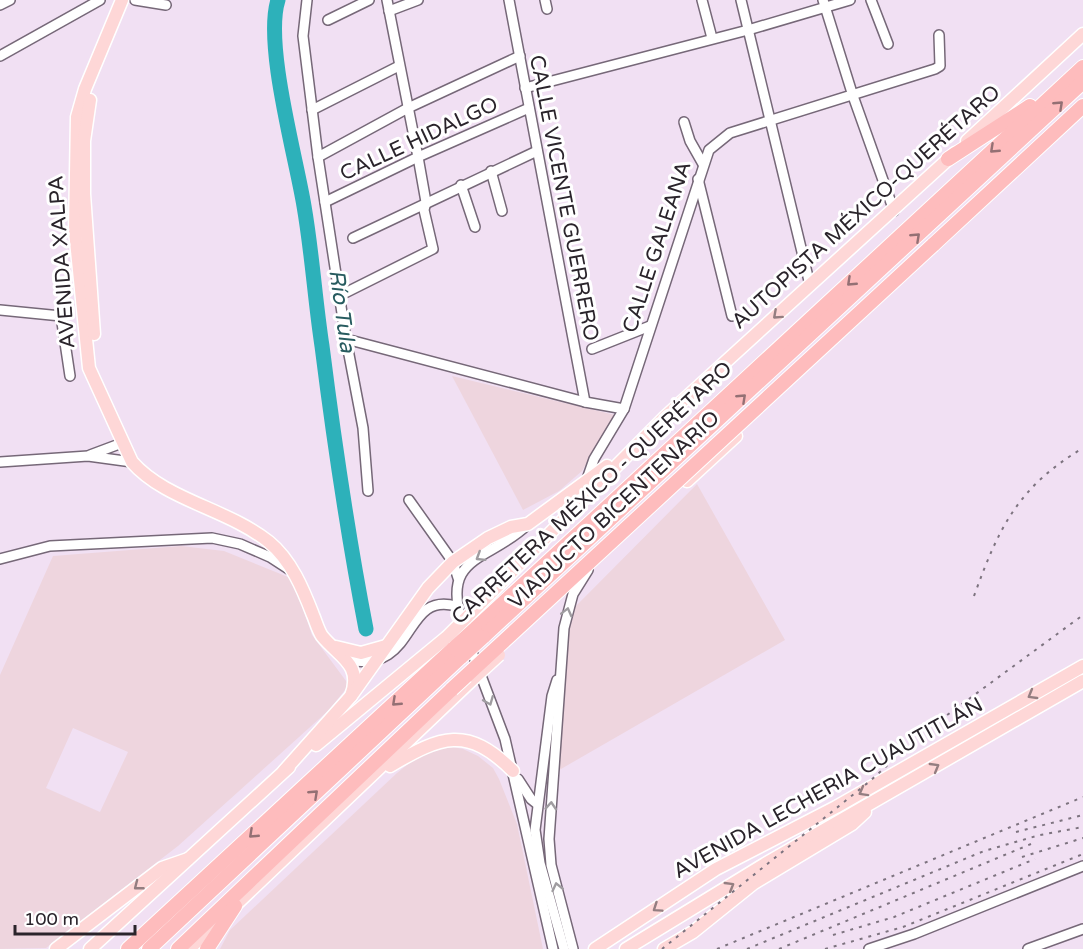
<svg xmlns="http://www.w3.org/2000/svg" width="1083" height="949" font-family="'Varela Round',sans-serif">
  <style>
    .commercial { fill: #eed5de; fill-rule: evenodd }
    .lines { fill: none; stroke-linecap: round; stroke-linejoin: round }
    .river { stroke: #2db1ba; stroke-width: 15 }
    .minor-casing { stroke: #766878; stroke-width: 12 }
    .major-casing { stroke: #fff; stroke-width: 15 }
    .highway-casing { stroke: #fff; stroke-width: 16 }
    .minor { stroke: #fff; stroke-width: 9 }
    .major { stroke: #fed7d7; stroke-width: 12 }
    .highway { stroke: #febcbd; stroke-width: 14 }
    .rail { stroke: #7d737f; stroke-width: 2; stroke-dasharray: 3 6; stroke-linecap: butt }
    .major-bridge-casing { stroke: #fff; stroke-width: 15; stroke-linecap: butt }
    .highway-bridge-casing { stroke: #fff; stroke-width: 16; stroke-linecap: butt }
    .major-bridge { stroke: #fed7d7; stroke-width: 12 }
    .highway-bridge { stroke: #febcbd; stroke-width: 14 }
    .oneway { stroke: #947074 }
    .oneway2 { stroke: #947e81 }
    .oneway3 { stroke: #9f9ca0 }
    .labels { text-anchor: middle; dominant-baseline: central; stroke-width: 6; stroke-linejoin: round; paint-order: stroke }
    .street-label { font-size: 21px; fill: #2a242b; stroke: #fff }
    .water-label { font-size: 22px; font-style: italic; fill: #275b5f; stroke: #fff }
  </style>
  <rect width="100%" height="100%" fill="#f1e0f3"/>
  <g class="commercial">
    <path d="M452,376L615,415L582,471L559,491L523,510Z"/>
    <path d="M697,484L785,640L554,773L565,688V636L572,610Z"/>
    <path d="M181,546L224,551L288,577L297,591L312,635L349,685L329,710L178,846L46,948L0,949V675L53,556ZM73,728L128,752L100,812L46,788Z"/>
    <path d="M448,746L463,749L478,756L493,768L499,779L517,824L543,949H220L230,930L397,773L423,752Z"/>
  </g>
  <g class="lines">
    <path class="river" d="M278,0C264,44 296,157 304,206C312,252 315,300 322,346C334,441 348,536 366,629"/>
    <defs>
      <g id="minor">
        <path d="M135,0L166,5"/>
        <path d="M307,0L303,36L318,157L346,339L363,428L368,491"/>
        <path d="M509,0L585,402"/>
        <path d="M545,0L547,9"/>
        <path d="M702,0L712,38"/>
        <path d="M741,0L810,285"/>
        <path d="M823,0L853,96L894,211"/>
        <path d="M871,0L888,44"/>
        <path d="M0,5L10,0"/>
        <path d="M389,11L418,0"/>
        <path d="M328,20L369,0"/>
        <path d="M0,56L100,0"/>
        <path d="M525,88L748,30L850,0"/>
        <path d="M312,110L399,66"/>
        <path d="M684,122L690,141L703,164"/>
        <path d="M318,157L408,108L520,56"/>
        <path d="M491,171L502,211"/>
        <path d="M698,179L732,316"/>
        <path d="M461,185L475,227"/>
        <path d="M325,202L418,157L529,108"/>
        <path d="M353,238L537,151"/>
        <path d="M339,296L433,249L424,210L426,202L418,157L387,0"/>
        <path d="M0,310L61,316L70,376"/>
        <path d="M346,339L585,402L624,409"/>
        <path d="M592,349L650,326"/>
        <path d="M90,455L122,443"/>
        <path d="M0,462L88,456L132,462"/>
        <path d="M586,482L594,459L624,409L709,150L730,133L935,69L940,66L939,35"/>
        <path d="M409,500L453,562L458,578"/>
        <path d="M0,559L50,546L212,538L240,544L270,557L290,570"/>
        <path d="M463,626C439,553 490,562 528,524"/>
        <path d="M469,644L505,739L553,949"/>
        <path d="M347,660C419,674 401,591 456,606"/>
        <path d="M557,680L552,696L535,830L540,863L564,949"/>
        <path d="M518,779L531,799L536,803"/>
        <path d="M573,949L551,865L549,839L564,628L573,594L588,570"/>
        <path d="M869,949L914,934L1083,866"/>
        <path d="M1028,949L1083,929"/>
      </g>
      <g id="major">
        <path d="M122,0L85,89L77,117L75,231L89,368L132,462C165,500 228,509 269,542C291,560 303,589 313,615C316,622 318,630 322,636C339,657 363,664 351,696"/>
        <path d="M90,100L84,141V194L94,334"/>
        <path d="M967,141L1083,34"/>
        <path d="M687,481L736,436"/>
        <path d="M466,618L665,417L955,153"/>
        <path d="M336,647L361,653L386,646"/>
        <path d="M316,745L447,637"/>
        <path d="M390,766C441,736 467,725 513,771"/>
        <path d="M284,771L351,696L428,588L453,562L488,538L511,527L528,524L607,466"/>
        <path d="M56,949L162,868L188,859"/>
        <path d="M90,949L289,767"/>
        <path d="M189,949L475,677"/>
        <path d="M595,949L716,869L836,807L1083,666"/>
        <path d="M626,949L765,864L1083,681"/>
        <path d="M664,949L693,932L754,883L852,824L865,812"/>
      </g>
      <g id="highway">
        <path d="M948,159L1030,106"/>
        <path d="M933,245L1083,106"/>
        <path d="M475,629L1083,67"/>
        <path d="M483,637L1083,82"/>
        <path d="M128,949L454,648"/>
        <path d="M149,949L461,657"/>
        <path d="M178,949L452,689"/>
        <path d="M207,949L235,906"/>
      </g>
    </defs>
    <use href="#minor" class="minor-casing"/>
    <use href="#major" class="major-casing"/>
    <use href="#highway" class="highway-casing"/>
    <use href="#minor" class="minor"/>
    <use href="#major" class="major"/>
    <use href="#highway" class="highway"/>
    <g class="rail">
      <path d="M974,596C999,527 1018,487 1083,448"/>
      <path d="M1016,832L1083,815"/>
      <path d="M1022,857L1083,838"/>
      <path d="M833,935L894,917L1035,859"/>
      <path d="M662,949L870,781L924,732L1083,615"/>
      <path d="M717,949L1083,797"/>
      <path d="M747,949L984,851L1040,835L1083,827"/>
      <path d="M779,949L1031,844"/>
      <path d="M825,949L903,927L1083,854"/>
    </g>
    <defs>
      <g id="major-bridge">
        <path d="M447,637L466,618"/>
        <path d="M475,677L499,655"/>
      </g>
      <g id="highway-bridge">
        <path d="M454,648L475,629"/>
        <path d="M461,657L483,637"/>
        <path d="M452,689L933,245"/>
      </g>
    </defs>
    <use href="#major-bridge" class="major-bridge-casing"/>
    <use href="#highway-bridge" class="highway-bridge-casing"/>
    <use href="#major-bridge" class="major-bridge"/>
    <use href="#highway-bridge" class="highway-bridge"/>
  </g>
  <defs><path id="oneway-chevron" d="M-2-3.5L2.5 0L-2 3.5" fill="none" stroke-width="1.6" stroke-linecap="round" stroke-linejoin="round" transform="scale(1.5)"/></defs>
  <g class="oneway">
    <use href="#oneway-chevron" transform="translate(1059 105) rotate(-43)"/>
    <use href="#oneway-chevron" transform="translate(994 149) rotate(137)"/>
    <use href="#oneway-chevron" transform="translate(916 237) rotate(-43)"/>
    <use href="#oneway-chevron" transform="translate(851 282) rotate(137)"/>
    <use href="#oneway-chevron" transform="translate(742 398) rotate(-43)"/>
    <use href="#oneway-chevron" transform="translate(396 702) rotate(137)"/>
    <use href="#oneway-chevron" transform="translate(314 794) rotate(-43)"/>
    <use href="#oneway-chevron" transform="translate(253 834) rotate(137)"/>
  </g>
  <g class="oneway2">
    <use href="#oneway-chevron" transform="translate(777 315) rotate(138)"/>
    <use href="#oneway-chevron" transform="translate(1032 695) rotate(150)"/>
    <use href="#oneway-chevron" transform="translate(935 767) rotate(-30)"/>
    <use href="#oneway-chevron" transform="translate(863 792) rotate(151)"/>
    <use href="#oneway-chevron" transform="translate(138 886) rotate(142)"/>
    <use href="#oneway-chevron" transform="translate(730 886) rotate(-31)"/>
    <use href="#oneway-chevron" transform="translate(657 908) rotate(146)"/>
  </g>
  <g class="oneway3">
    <use href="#oneway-chevron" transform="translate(480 557) rotate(148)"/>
    <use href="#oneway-chevron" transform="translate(567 612) rotate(-76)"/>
    <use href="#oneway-chevron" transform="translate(489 701) rotate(68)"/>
    <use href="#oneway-chevron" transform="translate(551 806) rotate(-86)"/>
    <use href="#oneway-chevron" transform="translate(557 887) rotate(-103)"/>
  </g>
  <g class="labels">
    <g class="street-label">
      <text transform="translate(419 139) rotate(-25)">CALLE HIDALGO</text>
      <text transform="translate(564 198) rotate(79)">CALLE VICENTE GUERRERO</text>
      <text transform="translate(866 207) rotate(-42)">AUTOPISTA MÉXICO-QUERÉTARO</text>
      <text transform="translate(657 247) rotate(-72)">CALLE GALEANA</text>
      <text transform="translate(62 262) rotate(-94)">AVENIDA XALPA</text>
      <text transform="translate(592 493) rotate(-43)">CARRETERA MÉXICO - QUERÉTARO</text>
      <text transform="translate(614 510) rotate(-43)">VIADUCTO BICENTENARIO</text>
      <text transform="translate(828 788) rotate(-29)">AVENIDA LECHERIA CUAUTITLÁN</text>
    </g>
    <g class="water-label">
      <text transform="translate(342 311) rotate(82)">Río Tula</text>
    </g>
  </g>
  <path d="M15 925v9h120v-9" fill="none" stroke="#2a242b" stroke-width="3"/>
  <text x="24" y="925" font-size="18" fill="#2a242b" stroke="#ffffff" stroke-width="4.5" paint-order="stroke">100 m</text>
</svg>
